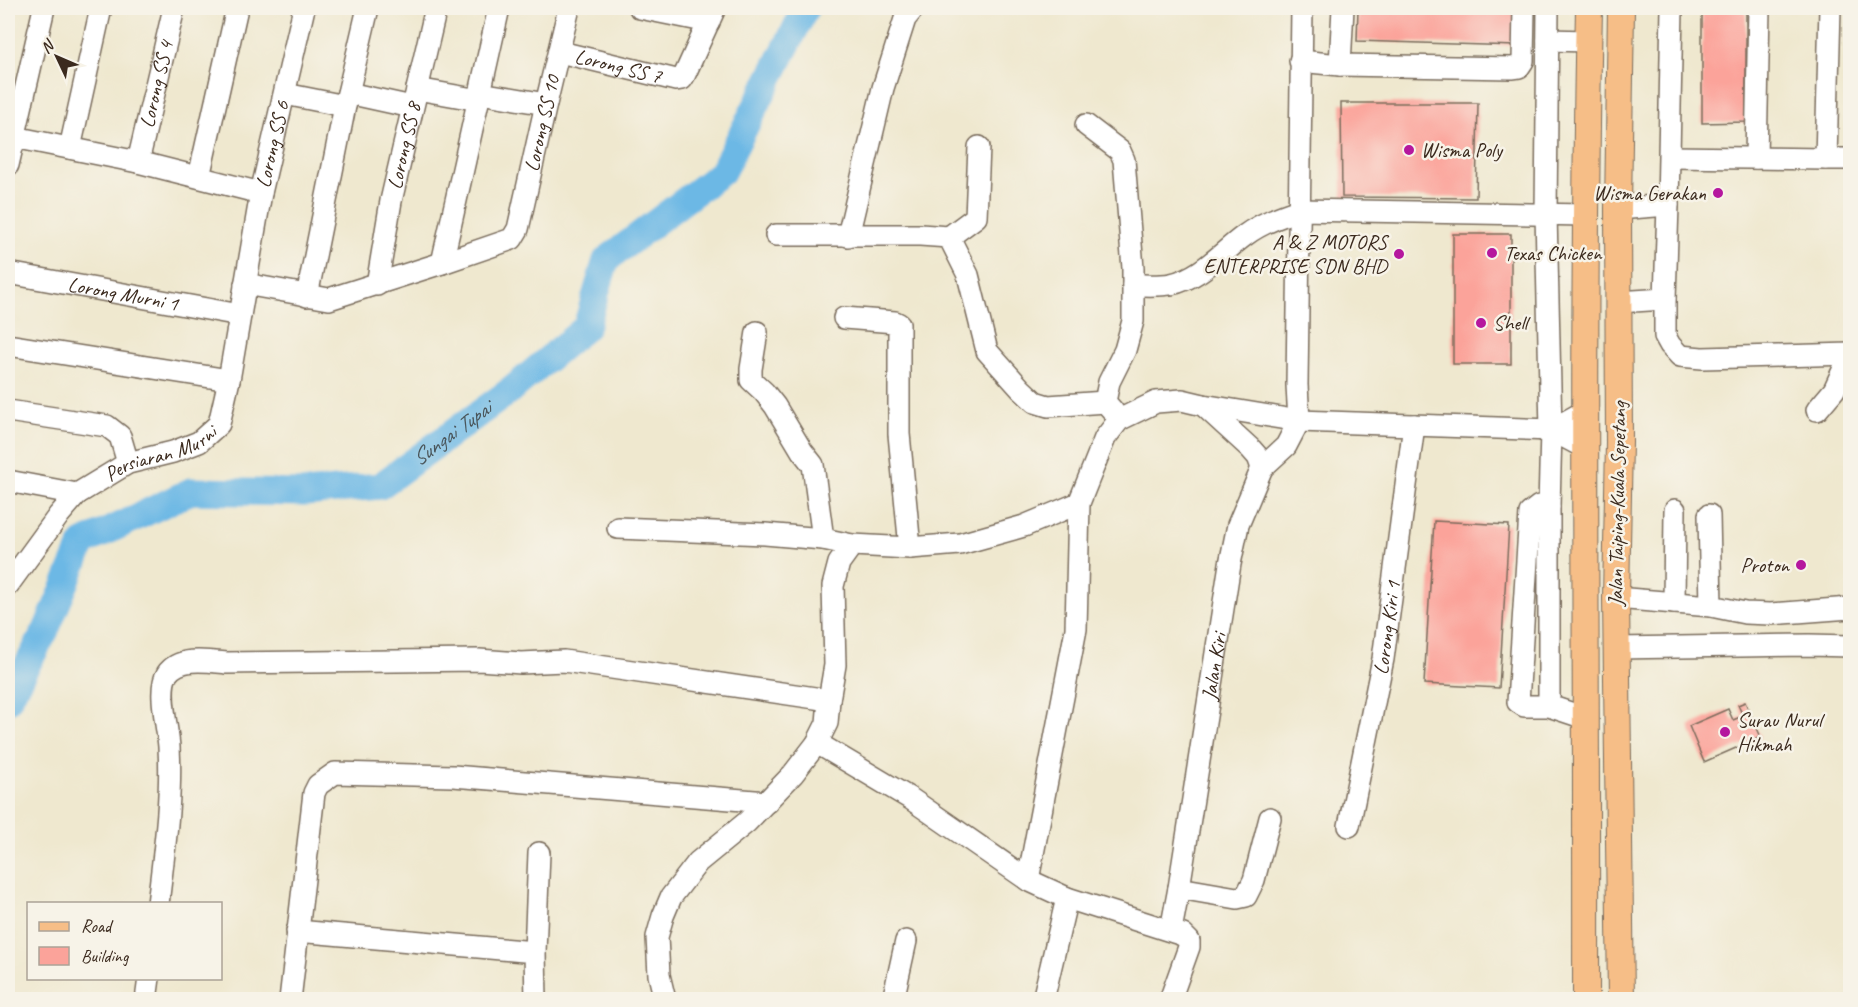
<svg xmlns="http://www.w3.org/2000/svg" width="1858" height="1007" font-family="Caveat,sans-serif">
  <style>
    .lines { fill: none; stroke-linecap: round; stroke-linejoin: round }
    .river { stroke: #6cb8e5; stroke-width: 27 }
    .building { fill: #fba39a }
    .minor-casing { stroke: #7a6c5c; stroke-width: 24 }
    .major-casing { stroke: #7a6c5c; stroke-width: 28 }
    .minor { stroke: #fff; stroke-width: 21 }
    .major { stroke: #f6be87; stroke-width: 26 }
    .poi-dot { fill: #b5179e; stroke: #f7f3e8; stroke-width: 2 }
    .labels { text-anchor: middle; dominant-baseline: central; stroke-width: 5; stroke-linejoin: round; paint-order: stroke }
    .street-label { font-size: 21px; fill: #3b2a1e; stroke: #f7f3e8 }
    .poi-label { font-size: 21px; fill: #3b2a1e; stroke: #f7f3e8; text-anchor: start }
    .water-label { font-size: 22px; font-style: italic; fill: #4a555a; stroke: #f7f3e8 }
  </style>
  <rect width="100%" height="100%" fill="#f7f3e8"/>
  <filter id="ink" filterUnits="userSpaceOnUse"><feTurbulence type="fractalNoise" baseFrequency=".0167" numOctaves="2"/><feDisplacementMap in="SourceGraphic" scale="12" xChannelSelector="R" yChannelSelector="G"/><feConvolveMatrix kernelMatrix="1 2 1 2 8 2 1 2 1" color-interpolation-filters="sRGB"/></filter>
  <filter id="wash" filterUnits="userSpaceOnUse"><feTurbulence type="fractalNoise" baseFrequency=".008" numOctaves="4" result="noise"/><feDisplacementMap in="SourceGraphic" scale="24" xChannelSelector="R" yChannelSelector="G"/><feGaussianBlur stdDeviation="1.35" result="paint"/><feColorMatrix in="noise" values="0 0 0 0 0 0 0 0 0 0 0 0 0 0 0 0 0 1.4 0 .05"/><feComposite in="paint" operator="in"/></filter>
  <g filter="url(#wash)">
    <rect width="100%" height="100%" fill="#efe8cf"/>
    <g class="lines">
      <path class="river" id="s1" d="M8,700L46,630L83,543L191,491L304,493L380,486L511,390L586,327L606,260L722,172L806,8"/>
    </g>
    <g id="blocks">
      <g class="building">
        <path d="M1358,8H1518L1517,46L1357,41Z"/>
        <path d="M1702,8H1746V122L1702,123Z"/>
        <path d="M1341,103H1478L1476,198L1342,197Z"/>
        <rect x="1453" y="234" width="58" height="130"/>
        <path d="M1434,521L1509,525L1499,688L1424,684Z"/>
        <path d="M1745,702L1761,737L1704,762L1689,726L1728,709L1733,720L1743,716L1738,705Z"/>
      </g>
    </g>
  </g>
  <g filter="url(#ink)">
    <use href="#blocks" fill-opacity="0" stroke="#7a6c5c" stroke-width="1.5"/>
    <g class="lines">
      <defs>
        <g id="minor">
          <path d="M640,8L709,22"/>
          <path d="M1548,8L1546,214L1551,430L1549,507V706L1585,718"/>
          <path d="M1548,40L1588,41"/>
          <path id="s2" d="M560,52L676,80L682,79L685,74L715,8"/>
          <path d="M1300,61L1340,65L1512,68L1519,67L1523,61L1524,8"/>
          <path d="M1340,65L1343,8"/>
          <path d="M417,89L479,100"/>
          <path d="M348,93L412,107"/>
          <path d="M480,93L546,104"/>
          <path d="M285,94L345,106"/>
          <path d="M1086,125L1120,151L1124,160L1133,268V321L1125,350L1109,382L1105,402L1113,411"/>
          <path d="M14,137L138,162L261,193"/>
          <path d="M70,148L101,8"/>
          <path d="M1670,157L1826,159L1830,8"/>
          <path d="M1756,158L1759,8"/>
          <path d="M1826,159H1850"/>
          <path id="s3" d="M138,162L174,8"/>
          <path d="M8,165L44,8"/>
          <path d="M199,177L237,8"/>
          <path d="M1668,205L1665,299V336L1670,345L1680,356L1702,358L1850,354"/>
          <path d="M1618,209L1668,205L1672,8"/>
          <path d="M776,235H920L949,237L968,275L987,351L1021,389L1035,402L1048,406L1105,402"/>
          <path d="M848,236L883,88L905,19L914,8"/>
          <path d="M949,237L976,217L979,147"/>
          <path d="M442,263L499,8"/>
          <path id="s4" d="M8,273L240,315"/>
          <path id="s5" d="M245,284L329,299L442,263L512,239L518,229L546,104L569,8"/>
          <path id="s6" d="M377,285L391,201L436,8"/>
          <path d="M1133,285C1145,285 1159,286 1171,284C1200,278 1221,253 1244,236C1261,223 1280,216 1299,210L1586,215"/>
          <path d="M307,296L345,106L368,8"/>
          <path d="M1618,302L1665,299"/>
          <path d="M844,318L895,322L899,324V434L910,548"/>
          <path d="M757,332L751,369V380L764,392L775,406L802,451L813,465L823,539"/>
          <path d="M8,345L229,380"/>
          <path d="M1203,405L1251,449L1258,457L1262,468"/>
          <path d="M1817,410L1834,390L1850,355"/>
          <path d="M8,411L107,426L120,436L128,463"/>
          <path d="M1551,430L1585,411"/>
          <path d="M8,481L77,494"/>
          <path d="M1709,515L1711,606L1745,613L1770,614L1850,608"/>
          <path d="M618,528L765,534L823,539L852,545L910,548L960,544L1024,526L1079,503"/>
          <path id="s7" d="M8,585L59,515L77,494L128,463L173,452L199,442L219,424L229,380L261,193L304,8"/>
          <path d="M1616,598L1711,606"/>
          <path d="M1674,603L1675,510"/>
          <path d="M1617,648L1809,645L1850,646"/>
          <path d="M1549,706H1524L1518,702L1530,513L1539,506L1549,507"/>
          <path d="M817,743L911,799L1028,880L1067,898L1183,935L1189,941V947L1170,1000"/>
          <path id="s8" d="M1349,826L1383,659L1414,425"/>
          <path d="M1028,880L1076,629L1079,503L1105,438L1119,420L1156,402L1182,400L1203,405L1299,421L1551,430L1585,448"/>
          <path d="M1179,888L1237,898L1246,896L1254,880L1270,818"/>
          <path d="M158,904C164,852 172,799 169,747C168,728 157,690 167,674C179,656 207,661 226,663L479,660L521,663L564,661L829,700"/>
          <path id="s9" d="M1171,930L1179,888L1230,564L1238,525L1262,468L1286,446L1299,421L1297,385L1302,8"/>
          <path d="M297,931L535,952"/>
          <path d="M146,1000L149,978"/>
          <path d="M290,1000L314,793L318,785L335,773L453,776L767,802"/>
          <path d="M536,1000L535,952L539,853"/>
          <path d="M665,1000L659,975L657,937L663,916L671,897L698,862L747,822L793,774L817,743L827,723L829,700L835,665L833,586L839,563L852,545"/>
          <path d="M893,1000L906,941"/>
          <path d="M1043,1000L1067,898"/>
        </g>
        <g id="major">
          <path d="M1621,8L1618,209L1619,442L1616,598L1621,1000"/>
          <path d="M1586,1000C1587,669 1582,338 1589,8"/>
        </g>
      </defs>
      <use href="#minor" class="minor-casing"/>
      <use href="#major" class="major-casing"/>
      <use href="#minor" class="minor"/>
      <use href="#major" class="major"/>
    </g>
  </g>
  <g class="poi-dot">
    <circle cx="1409" cy="150" r="6"/>
    <circle cx="1718" cy="193" r="6"/>
    <circle cx="1492" cy="253" r="6"/>
    <circle cx="1399" cy="254" r="6"/>
    <circle cx="1481" cy="323" r="6"/>
    <circle cx="1801" cy="565" r="6"/>
    <circle cx="1725" cy="732" r="6"/>
  </g>
  <g class="labels">
    <g class="street-label">
      <text stroke="none"><textPath href="#s2" startOffset="60">Lorong SS 7</textPath></text>
      <text stroke="none"><textPath href="#s3" startOffset="80">Lorong SS 4</textPath></text>
      <text stroke="none"><textPath href="#s5" startOffset="398">Lorong SS 10</textPath></text>
      <text stroke="none"><textPath href="#s6" startOffset="142">Lorong SS 8</textPath></text>
      <text stroke="none"><textPath href="#s7" startOffset="560">Lorong SS 6</textPath></text>
      <text stroke="none"><textPath href="#s4" startOffset="117">Lorong Murni 1</textPath></text>
      <text stroke="none"><textPath href="#s7" startOffset="208">Persiaran Murni</textPath></text>
      <text transform="translate(1617 504) rotate(-89)">Jalan Taiping-Kuala Sepetang</text>
      <text stroke="none"><textPath href="#s8" startOffset="202">Lorong Kiri 1</textPath></text>
      <text stroke="none"><textPath href="#s9" startOffset="267">Jalan Kiri</textPath></text>
    </g>
    <g class="poi-label">
      <text x="1421" y="150">Wisma Poly</text>
      <text x="1706" y="193" text-anchor="end">Wisma Gerakan</text>
      <text x="1387" y="242" text-anchor="end">A &amp; Z MOTORS<tspan x="1387" dy="24">ENTERPRISE SDN BHD</tspan></text>
      <text x="1504" y="253">Texas Chicken</text>
      <text x="1493" y="323">Shell</text>
      <text x="1789" y="565" text-anchor="end">Proton</text>
      <text x="1737" y="720">Surau Nurul<tspan x="1737" dy="24">Hikmah</tspan></text>
    </g>
    <g class="water-label">
      <text stroke="none"><textPath href="#s1" startOffset="572">Sungai Tupai</textPath></text>
    </g>
  </g>
  <rect width="1858" height="1007" fill="none" stroke="#f7f3e8" stroke-width="30"/>
  <rect x="27" y="902" width="195" height="78" fill="#f7f3e8" stroke="#aca397" stroke-width="1.5"/>
  <rect x="39" y="922" width="30" height="9" fill="#f6be87" stroke="#aca397" stroke-width="1.5"/>
  <text x="81" y="932" font-size="18" fill="#3b2a1e">Road</text>
  <rect x="39" y="947" width="30" height="18" fill="#fba39a" stroke="#aca397" stroke-width="1.5"/>
  <text x="81" y="962" font-size="18" fill="#3b2a1e">Building</text>
  <g transform="translate(57 57) rotate(314)" stroke="#f7f3e8" stroke-width="4.5" paint-order="stroke">
  <path d="M0-4.5L10 22L0 15L-10 22Z" fill="#3b2a1e"/>
  <text y="-9" font-size="16" font-weight="bold" text-anchor="middle" fill="#3b2a1e">N</text>
  </g>
</svg>
